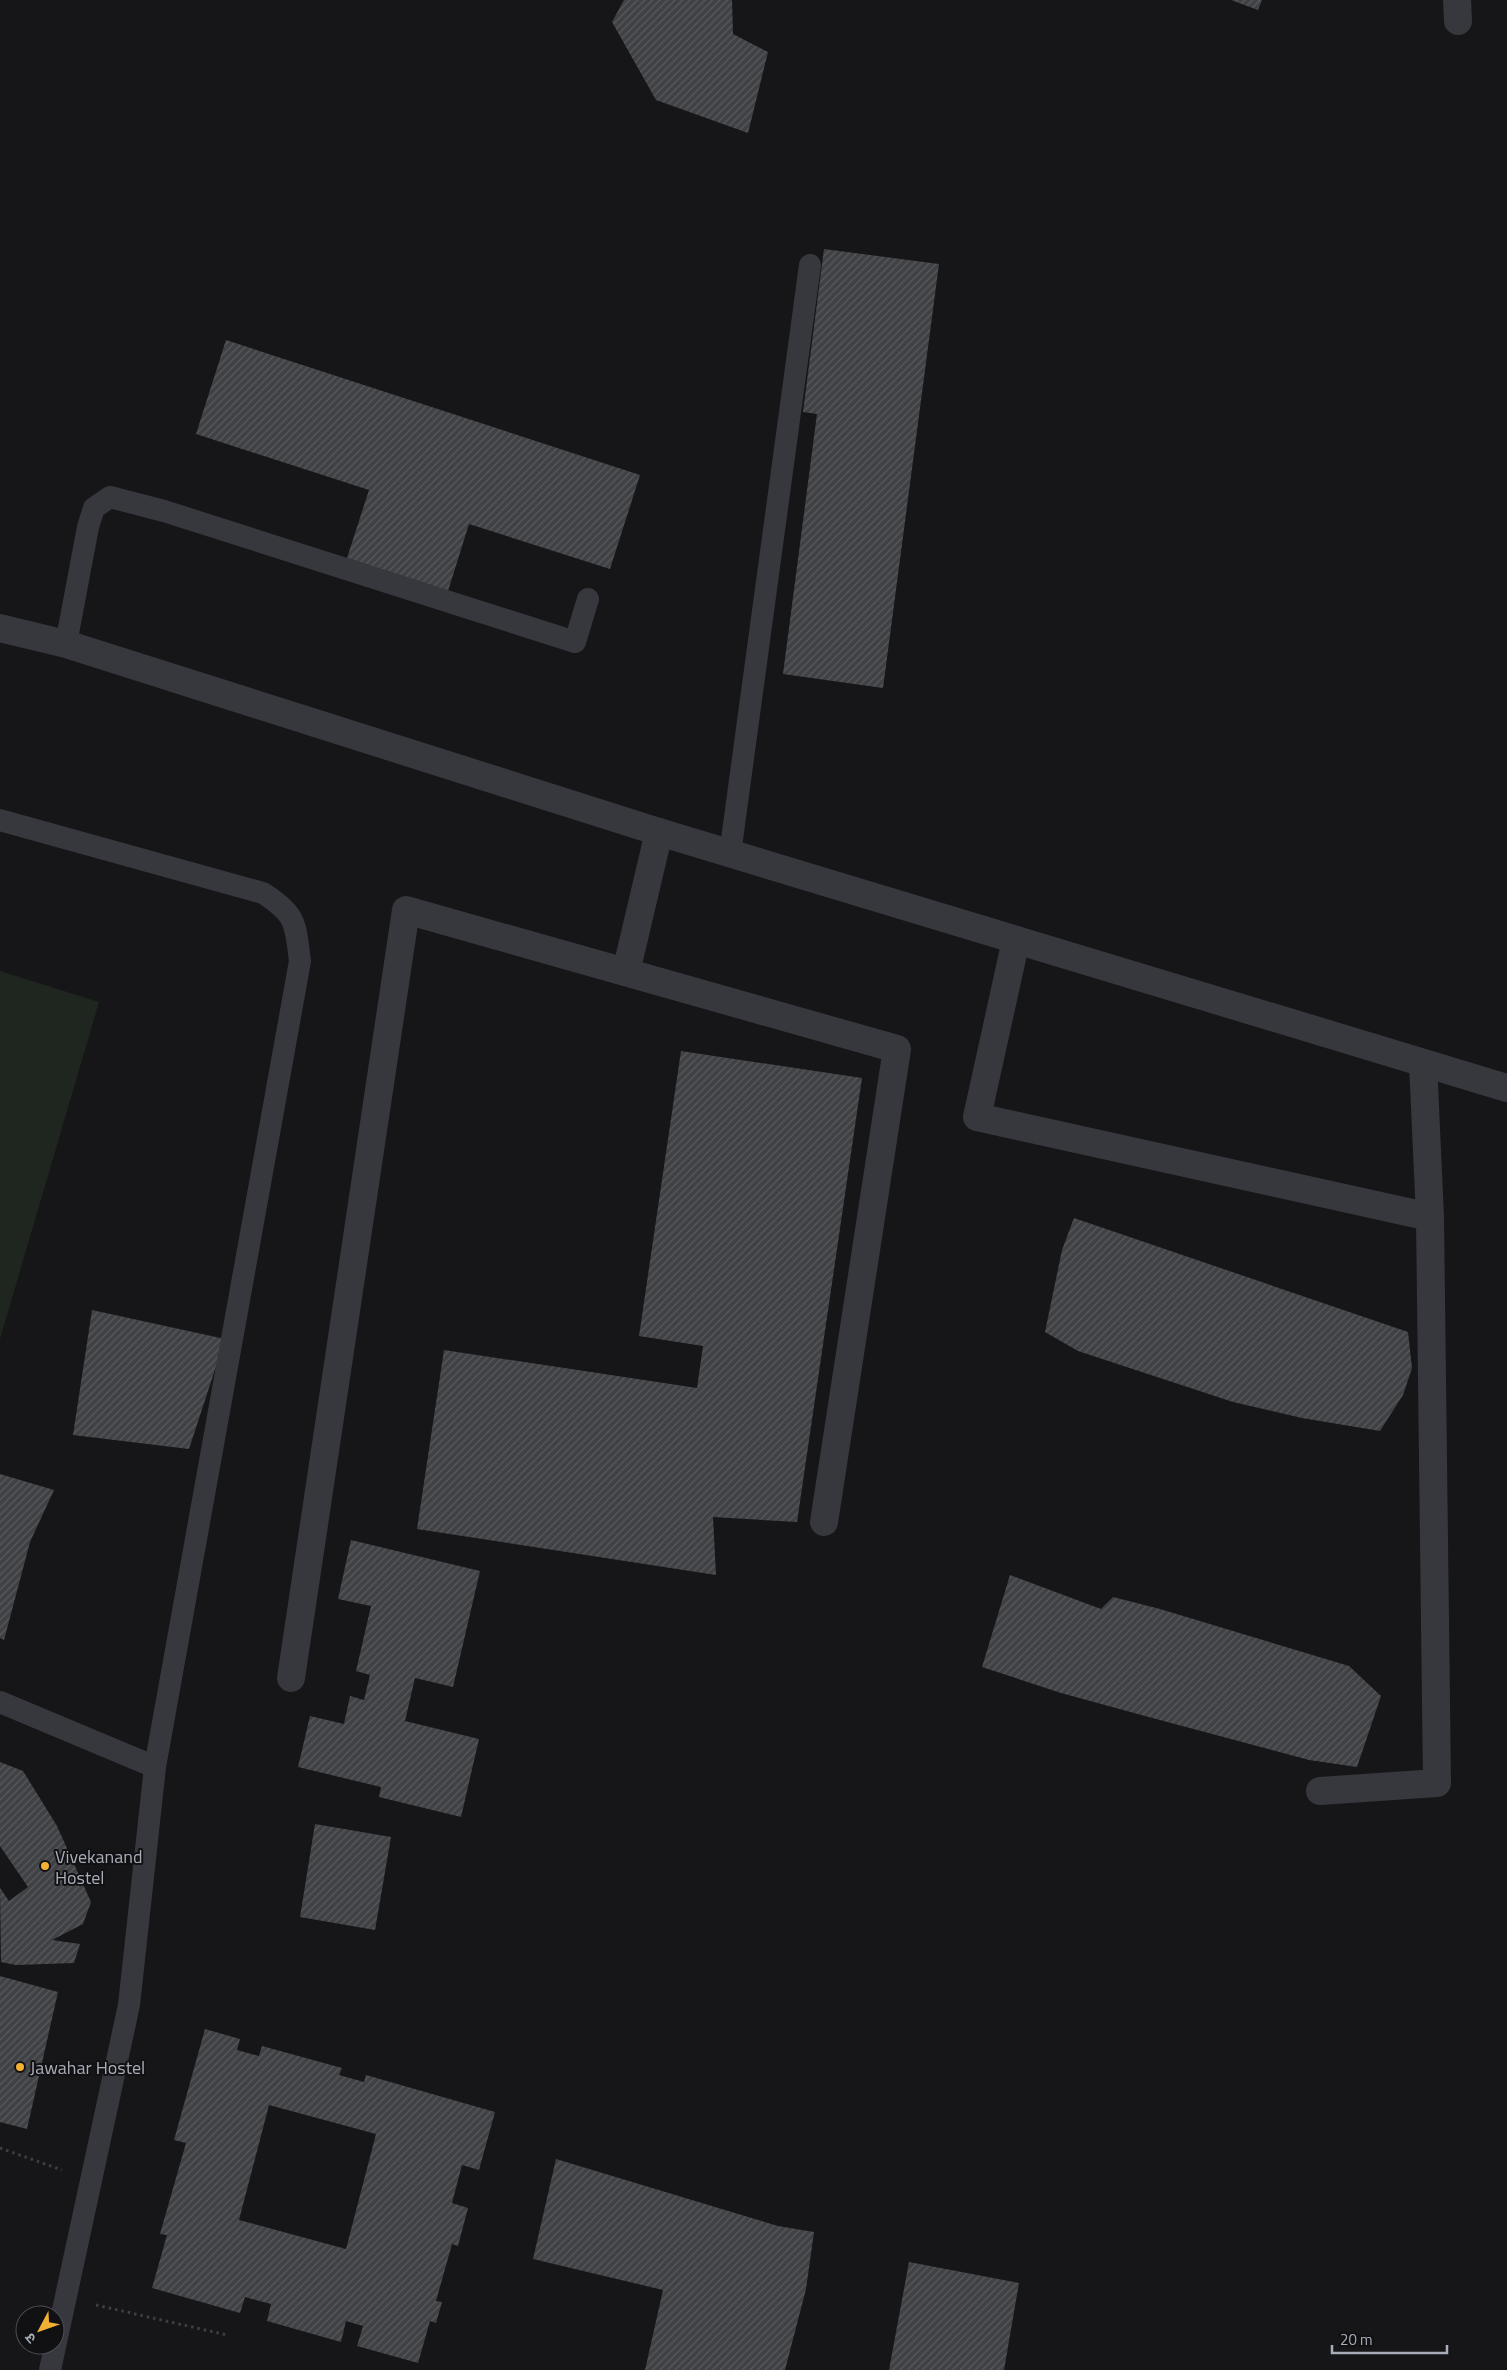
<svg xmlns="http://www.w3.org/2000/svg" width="1507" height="2370" font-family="'Titillium Web','Noto Sans Devanagari',sans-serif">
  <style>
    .green { fill: #1e261f }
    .building { fill: url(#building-hatch); fill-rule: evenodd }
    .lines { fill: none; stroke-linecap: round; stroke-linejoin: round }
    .path { stroke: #3d3f44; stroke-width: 3; stroke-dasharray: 2.5 4; stroke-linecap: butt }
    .lane { stroke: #37383d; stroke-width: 22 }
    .street { stroke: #37383d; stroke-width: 28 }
    .poi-dot { fill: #f2b134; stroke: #111113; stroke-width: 2 }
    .labels { text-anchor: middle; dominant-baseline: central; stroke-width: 4; stroke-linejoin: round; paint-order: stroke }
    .poi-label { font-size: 18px; fill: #a8adb8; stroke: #111113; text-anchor: start }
  </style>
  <defs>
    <pattern id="building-hatch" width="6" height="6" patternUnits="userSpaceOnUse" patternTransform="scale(1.25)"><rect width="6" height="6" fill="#404145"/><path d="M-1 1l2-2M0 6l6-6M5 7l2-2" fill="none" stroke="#595a5e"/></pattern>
  </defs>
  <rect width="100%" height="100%" fill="#161618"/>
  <path class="green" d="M0,971L99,1002L0,1339Z"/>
  <g class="building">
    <path d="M624,0H732L733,34L768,52L748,133L656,100L612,22Z"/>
    <path d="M1231,0H1262L1258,10Z"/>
    <path d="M824,249L939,264L883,688L783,674L817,414L803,412Z"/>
    <path d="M226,340L640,475L610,569L469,524L448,591L347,558L369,490L196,434Z"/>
    <path d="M681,1051L862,1078L797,1522L713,1517L716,1575L417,1529L444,1350L697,1388L703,1346L639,1336Z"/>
    <path d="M1074,1218L1408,1332L1412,1368L1403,1395L1380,1431L1302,1418L1233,1402L1078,1351L1045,1332L1062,1250Z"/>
    <path d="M92,1310L225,1339L189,1449L73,1435Z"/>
    <path d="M0,1474L54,1490L30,1542L4,1640L0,1638Z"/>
    <path d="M351,1540L480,1571L453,1687L415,1678L405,1721L479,1739L461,1817L379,1797L381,1787L298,1767L310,1716L344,1724L350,1696L364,1700L370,1675L356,1671L371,1606L338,1599Z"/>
    <path d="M1010,1575L1101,1609L1113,1597L1160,1609L1349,1666L1381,1696L1357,1767L1309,1760L1145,1716L1061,1693L982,1667Z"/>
    <path d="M0,1762L23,1771L57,1826L91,1902L83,1924L52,1940L80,1944L74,1963L16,1965L1,1962L0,1888L9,1901L28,1887L0,1846Z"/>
    <path d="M315,1824L391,1837L375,1930L300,1917Z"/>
    <path d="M0,1976L58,1992L27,2129L0,2122Z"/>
    <path d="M205,2029L240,2039L237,2050L259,2056L262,2046L342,2068L339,2075L364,2082L366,2075L495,2112L479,2170L462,2165L452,2203L468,2208L458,2246L452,2244L436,2301L442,2302L436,2323L430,2321L418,2363L357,2346L363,2326L346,2321L341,2342L267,2321L271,2304L245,2297L240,2313L152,2288L167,2235L160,2234L186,2143L174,2140ZM269,2105L376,2134L346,2249L239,2220Z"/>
    <path d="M556,2159L778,2226L814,2232L806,2289L785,2370H645L663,2290L533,2259Z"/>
    <path d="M909,2262L1019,2283L1004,2370H889Z"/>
  </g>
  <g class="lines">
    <g class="path">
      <path d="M0,2148L62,2170"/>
      <path d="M96,2305L227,2335"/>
    </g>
    <g class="lane">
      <path d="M66,644L88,527L94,508L110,497L164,511L575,642L588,599"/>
      <path d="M0,820L263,893C297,915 295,923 300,961L155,1767L129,2005L50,2370"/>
      <path d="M730,854L810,265"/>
      <path d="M0,1702L155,1767"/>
    </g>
    <g class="street">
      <path d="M1457,0L1458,21"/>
      <path d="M0,628L66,644L659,832L1507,1088"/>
      <path d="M1016,940L977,1117L1430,1217"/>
      <path d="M626,972L659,832"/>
      <path d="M291,1678L406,910L897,1049L824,1522"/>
      <path d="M1320,1791L1437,1783L1430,1217L1423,1063"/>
    </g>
  </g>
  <g class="poi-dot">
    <circle cx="45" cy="1866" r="5"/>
    <circle cx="20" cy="2067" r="5"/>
  </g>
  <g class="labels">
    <g class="poi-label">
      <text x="55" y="1856">Vivekanand<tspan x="55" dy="21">Hostel</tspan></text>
      <text x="30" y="2067">Jawahar Hostel</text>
    </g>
  </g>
  <g transform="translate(40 2330) rotate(229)"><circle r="24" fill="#111113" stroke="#4d4f55"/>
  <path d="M0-4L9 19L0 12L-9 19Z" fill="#f2b134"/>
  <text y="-8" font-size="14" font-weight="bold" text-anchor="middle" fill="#a8adb8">उ</text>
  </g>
  <path d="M1332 2345v8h115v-8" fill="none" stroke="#a8adb8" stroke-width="2.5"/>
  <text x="1340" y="2345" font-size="15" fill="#a8adb8" stroke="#111113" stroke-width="4" paint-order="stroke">20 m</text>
</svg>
